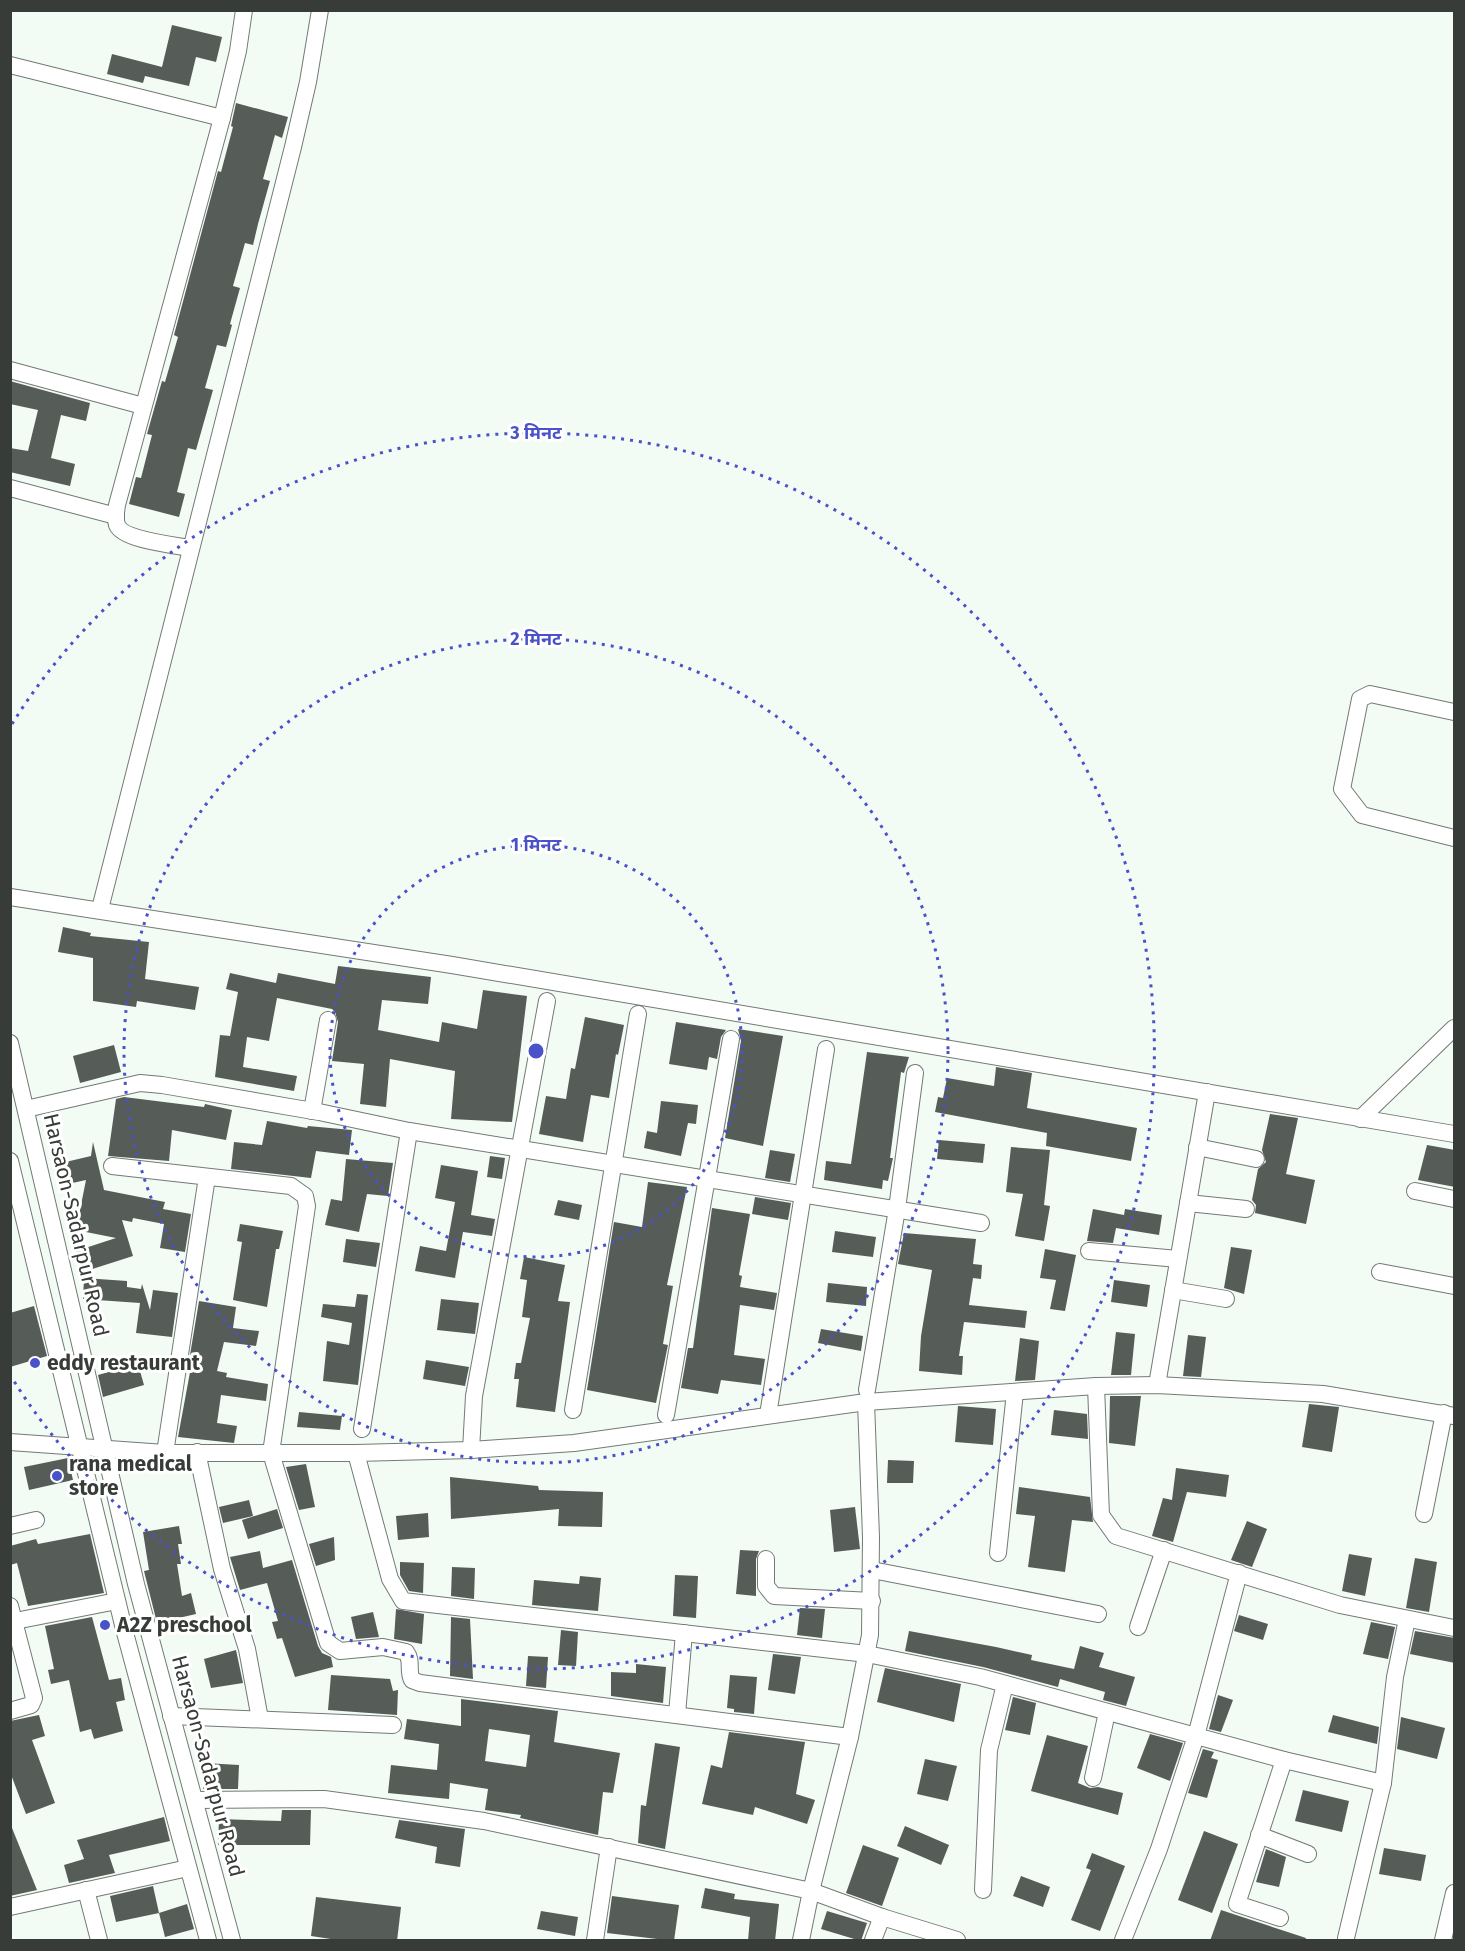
<svg xmlns="http://www.w3.org/2000/svg" width="1465" height="1951" font-family="'Fira Sans','Noto Sans Devanagari',sans-serif">
  <style>
    .building { fill: #565d58; fill-rule: evenodd }
    .lines { fill: none; stroke-linecap: round; stroke-linejoin: round }
    .minor-casing { stroke: #737a75; stroke-width: 18 }
    .minor { stroke: #fff; stroke-width: 16 }
    .ring { fill: none; stroke: #4952c8; stroke-width: 3; stroke-dasharray: 3 6 }
    .poi-dot { fill: #4952c8; stroke: #fff; stroke-width: 2 }
    .labels { text-anchor: middle; dominant-baseline: central; stroke-width: 6; stroke-linejoin: round; paint-order: stroke }
    .street-label { font-size: 21px; fill: #383c39; stroke: #fff }
    .poi-label { font-size: 21px; font-weight: bold; fill: #383c39; stroke: #fff; text-anchor: start }
    .centre { fill: #4952c8; stroke: #fff; stroke-width: 3 }
    .ring-label { font-size: 18px; text-anchor: middle; font-weight: bold; fill: #4952c8; stroke: #fff; stroke-width: 6; stroke-linejoin: round; paint-order: stroke }
  </style>
  <rect width="100%" height="100%" fill="#f3fbf5"/>
  <g class="building">
    <path d="M172,25L222,37L216,62L196,57L189,86L145,76L143,83L107,74L112,54L162,67Z"/>
    <path d="M236,103L288,117L282,138L275,135L263,179L270,181L258,224L253,245L245,243L233,286L240,288L230,324L232,325L226,347L217,345L205,388L213,390L196,450L188,448L177,492L185,494L179,517L129,504L136,477L141,478L152,435L147,434L162,381L165,382L178,337L174,335L218,171L221,172L233,127L231,126Z"/>
    <path d="M10,381L90,403L86,421L61,415L51,458L75,464L70,486L10,472V448L28,451L38,410L10,404Z"/>
    <path d="M63,927L91,933L90,936L149,942L145,979L199,987L195,1010L137,1001L136,1007L93,1001V958L58,952Z"/>
    <path d="M338,966L431,977L428,1004L382,1000L378,1030L439,1042L442,1022L477,1029L483,990L527,996L512,1122L451,1119L455,1071L390,1059L386,1107L360,1104L364,1064L332,1061L338,1022L335,1012L332,1009L277,998L269,1041L247,1037L243,1067L297,1076L294,1091L215,1077L220,1035L230,1036L238,992L226,989L230,973L276,983L278,973L335,984Z"/>
    <path d="M585,1017L624,1025L618,1055L616,1054L609,1098L591,1095L583,1142L539,1134L546,1096L566,1099L571,1068L575,1069Z"/>
    <path d="M676,1022L726,1030L721,1037L717,1059L709,1057L707,1070L669,1064Z"/>
    <path d="M738,1029L783,1036L763,1146L725,1138L741,1041Z"/>
    <path d="M114,1045L121,1072L80,1083L73,1056Z"/>
    <path d="M867,1052L909,1057L904,1073L901,1072L890,1158H893L888,1181L883,1180L882,1189L824,1180L826,1161L851,1164Z"/>
    <path d="M996,1067L1032,1073L1027,1108L1137,1128L1131,1161L1046,1146L1047,1133L935,1112L938,1097L943,1098L947,1078L994,1086Z"/>
    <path d="M124,1097L204,1107L205,1104L232,1110L226,1140L172,1130L169,1161L108,1156L116,1099Z"/>
    <path d="M661,1101L698,1105L696,1124L688,1123L681,1156L644,1148L647,1131L657,1133Z"/>
    <path d="M1270,1114L1298,1118L1286,1174L1315,1180L1306,1224L1255,1213L1256,1205L1252,1200L1258,1169L1266,1162L1262,1150Z"/>
    <path d="M267,1121L307,1128L308,1126L352,1130L349,1155L316,1151L311,1178L231,1169L234,1142L262,1145Z"/>
    <path d="M939,1140L985,1144L983,1163L937,1159Z"/>
    <path d="M93,1142L104,1190L165,1202L163,1209L191,1214L185,1252L160,1248L164,1224L133,1218L132,1222L122,1220L133,1256L83,1272L76,1251L116,1238L76,1230L86,1180L59,1186L53,1165L91,1156Z"/>
    <path d="M1427,1145L1455,1150V1187L1418,1180Z"/>
    <path d="M1011,1147L1050,1150L1044,1205L1050,1206L1044,1241L1015,1236L1023,1194L1006,1192Z"/>
    <path d="M770,1150L795,1154L790,1182L765,1178Z"/>
    <path d="M490,1156L505,1158L502,1179L487,1177Z"/>
    <path d="M346,1159L393,1163L388,1196L367,1194L359,1232L325,1225L331,1199L342,1201Z"/>
    <path d="M441,1165L478,1171L471,1215L495,1219L492,1236L463,1232L455,1278L415,1271L420,1246L446,1251L455,1202L435,1198Z"/>
    <path d="M648,1182L687,1187L667,1285L673,1286L663,1344L668,1345L656,1403L587,1390L614,1222L642,1227Z"/>
    <path d="M755,1197L791,1203L788,1220L752,1214Z"/>
    <path d="M558,1200L582,1205L579,1220L554,1215Z"/>
    <path d="M712,1208L750,1214L739,1275L742,1276L740,1287L777,1293L774,1310L740,1305L734,1355L765,1359L761,1385L721,1380L718,1394L681,1388L688,1348H693Z"/>
    <path d="M1093,1209L1124,1215L1125,1209L1162,1215L1159,1235L1116,1228L1113,1243L1087,1241Z"/>
    <path d="M240,1224L283,1231L279,1249H276L267,1307L233,1300L242,1242L237,1241Z"/>
    <path d="M835,1231L876,1237L873,1257L832,1252Z"/>
    <path d="M904,1233L976,1239L973,1264L982,1265L981,1279L973,1278L969,1305L1027,1311L1025,1328L964,1322L959,1356H963L962,1375L919,1371L921,1336L932,1270L898,1264Z"/>
    <path d="M346,1239L380,1243L376,1267L343,1262Z"/>
    <path d="M1231,1247L1252,1250L1244,1294L1224,1288Z"/>
    <path d="M1045,1249L1076,1255L1065,1311L1050,1309L1056,1280L1040,1278Z"/>
    <path d="M524,1257L565,1265L558,1301L570,1302L555,1412L516,1407L519,1379H514L516,1363H521L530,1318L522,1317L527,1280L520,1279Z"/>
    <path d="M84,1278L127,1281V1287L141,1289L142,1284L150,1310L153,1290L178,1293L172,1337L136,1333L140,1303L83,1299Z"/>
    <path d="M1114,1280L1150,1285L1147,1307L1111,1302Z"/>
    <path d="M828,1283L867,1287L866,1306L826,1302Z"/>
    <path d="M357,1294L368,1295L358,1385L323,1381L327,1341L349,1345L352,1323L321,1317L323,1304L355,1307Z"/>
    <path d="M441,1299L479,1303L475,1334L437,1330Z"/>
    <path d="M199,1301L236,1307L233,1328L259,1331L256,1346L224,1342L217,1371L227,1373L226,1377L268,1384L266,1401L221,1395L217,1423L237,1426L234,1443L178,1437L193,1356L190,1355Z"/>
    <path d="M34,1306L47,1356L10,1367V1313Z"/>
    <path d="M821,1329L863,1336L861,1351L818,1343Z"/>
    <path d="M1116,1332L1135,1334L1131,1375H1111Z"/>
    <path d="M1188,1335L1206,1337L1201,1377L1183,1376Z"/>
    <path d="M1020,1338L1039,1341L1035,1380L1015,1381Z"/>
    <path d="M426,1360L469,1367L465,1386L423,1379Z"/>
    <path d="M138,1364L144,1385L103,1397L98,1375Z"/>
    <path d="M1110,1396H1141L1135,1446L1109,1443Z"/>
    <path d="M1309,1404L1339,1407L1332,1452L1302,1447Z"/>
    <path d="M958,1406L996,1409L993,1445L955,1442Z"/>
    <path d="M1054,1410L1087,1414L1088,1439L1051,1435Z"/>
    <path d="M299,1412L342,1416L340,1430L297,1427Z"/>
    <path d="M68,1458L73,1480L29,1490L24,1467Z"/>
    <path d="M888,1460L914,1461L913,1483H887Z"/>
    <path d="M306,1464L315,1507L299,1510L286,1467Z"/>
    <path d="M1176,1468L1229,1475L1226,1497L1187,1492L1173,1542L1152,1536L1163,1498L1172,1500Z"/>
    <path d="M450,1477L538,1486L539,1490L603,1492L602,1527L558,1526L559,1509L451,1519Z"/>
    <path d="M1019,1487L1090,1497L1093,1522L1072,1520L1065,1572L1028,1567L1035,1516L1016,1514Z"/>
    <path d="M249,1500L253,1516L223,1523L219,1507Z"/>
    <path d="M855,1507L860,1549L834,1552L830,1510Z"/>
    <path d="M277,1509L283,1528L248,1539L242,1520Z"/>
    <path d="M428,1513L429,1537L398,1540L396,1516Z"/>
    <path d="M1247,1521L1267,1529L1252,1567L1231,1560Z"/>
    <path d="M179,1526L182,1544H178L181,1564H177L182,1596L191,1593L196,1614L157,1623L144,1571L149,1570L143,1532Z"/>
    <path d="M90,1534L104,1593L28,1606L17,1563L10,1565V1546L36,1539L38,1544Z"/>
    <path d="M334,1537L335,1560L316,1566L309,1544Z"/>
    <path d="M740,1550L759,1551L756,1559V1596L736,1594Z"/>
    <path d="M260,1551L263,1568L292,1560L318,1646L322,1653L331,1657L333,1667L295,1677L282,1638L277,1639L272,1622L278,1621L267,1583L240,1590L230,1557Z"/>
    <path d="M1349,1554L1372,1558L1365,1596L1342,1591Z"/>
    <path d="M1415,1558L1437,1562L1429,1612L1406,1608Z"/>
    <path d="M400,1562L424,1563L423,1593L409,1591L400,1575Z"/>
    <path d="M452,1567L475,1568L474,1599L451,1596Z"/>
    <path d="M675,1575L698,1576L696,1618L673,1616Z"/>
    <path d="M580,1576L601,1578L598,1611L532,1605L534,1580L579,1584Z"/>
    <path d="M800,1608L825,1609L822,1638L797,1635Z"/>
    <path d="M396,1609L424,1614L422,1644L394,1639Z"/>
    <path d="M373,1612L379,1637L356,1639L351,1617Z"/>
    <path d="M1239,1615L1268,1624L1263,1640L1234,1631Z"/>
    <path d="M92,1617L109,1680L121,1678L125,1700L116,1702L123,1731L94,1739L91,1729L80,1732L69,1680L51,1684L48,1670L54,1669L45,1626Z"/>
    <path d="M451,1617L470,1619L473,1679L450,1676Z"/>
    <path d="M1371,1622L1395,1627L1388,1659L1363,1654Z"/>
    <path d="M561,1630L578,1632L576,1666L558,1665Z"/>
    <path d="M909,1631L996,1647L1032,1655L1031,1660L1074,1669L1080,1646L1104,1653L1099,1667L1135,1677L1126,1706L1103,1700L1105,1692L1060,1679L1058,1687L983,1667L905,1651Z"/>
    <path d="M1415,1631L1455,1638V1663L1410,1654Z"/>
    <path d="M236,1650L243,1683L211,1688L204,1659Z"/>
    <path d="M773,1654L801,1657L795,1694L768,1690Z"/>
    <path d="M528,1656L548,1657L546,1688L526,1686Z"/>
    <path d="M636,1664L666,1667L663,1703L611,1696V1672L636,1673Z"/>
    <path d="M885,1668L961,1684L954,1722L877,1702Z"/>
    <path d="M331,1675L390,1679L393,1691L398,1690L397,1715L328,1710Z"/>
    <path d="M730,1675L757,1677L754,1714L734,1712V1709L727,1708Z"/>
    <path d="M1218,1695L1233,1700L1221,1732L1209,1729Z"/>
    <path d="M1013,1697L1036,1703L1030,1735L1005,1730Z"/>
    <path d="M461,1699L558,1711L554,1742L620,1753L613,1793L603,1792L598,1835L520,1818L521,1815L485,1810L488,1789L450,1783L449,1799L388,1793L391,1765L437,1770L439,1744L404,1739L407,1719L461,1726ZM489,1729L530,1735L526,1767L485,1761Z"/>
    <path d="M39,1715L45,1736L32,1740L55,1803L26,1814L10,1772V1721Z"/>
    <path d="M1333,1715L1379,1727L1377,1744L1328,1732Z"/>
    <path d="M1401,1717L1445,1728L1437,1759L1397,1749Z"/>
    <path d="M729,1732L805,1742L796,1794L815,1800L807,1824L755,1807L753,1815L702,1804L711,1765L722,1768Z"/>
    <path d="M1150,1734L1183,1743L1170,1781L1137,1768Z"/>
    <path d="M1047,1735L1088,1746L1078,1783L1090,1788L1098,1787L1123,1793L1118,1815L1031,1791Z"/>
    <path d="M655,1743L680,1747L665,1849L638,1843L641,1805L646,1806Z"/>
    <path d="M1203,1749L1214,1752L1211,1758L1218,1760L1207,1798L1188,1793Z"/>
    <path d="M925,1759L957,1766L948,1801L917,1794Z"/>
    <path d="M205,1763L239,1765L238,1789H203Z"/>
    <path d="M1303,1790L1349,1801L1342,1832L1295,1821Z"/>
    <path d="M282,1810H311L310,1845H218L219,1819L281,1821Z"/>
    <path d="M164,1817L170,1841L109,1855L115,1873L69,1883L64,1865L84,1859L77,1840Z"/>
    <path d="M399,1820L465,1829L460,1867L435,1863L437,1847L395,1838Z"/>
    <path d="M10,1823L37,1890L10,1896Z"/>
    <path d="M905,1826L949,1845L941,1865L897,1846Z"/>
    <path d="M1204,1831L1238,1844L1212,1913L1178,1900Z"/>
    <path d="M863,1845L899,1858L882,1906L846,1893Z"/>
    <path d="M1384,1848L1426,1855L1421,1881L1379,1874Z"/>
    <path d="M1266,1849L1286,1857L1279,1887L1256,1882Z"/>
    <path d="M1092,1853L1125,1866L1100,1931L1071,1920L1091,1870L1086,1868Z"/>
    <path d="M1021,1876L1050,1887L1043,1907L1013,1896Z"/>
    <path d="M153,1886L159,1913L116,1922L110,1896Z"/>
    <path d="M705,1888L735,1894L734,1899L779,1904L775,1941H748L750,1917L701,1908Z"/>
    <path d="M612,1896L679,1905L674,1941L607,1933Z"/>
    <path d="M316,1897L401,1907L397,1941H344L311,1936Z"/>
    <path d="M187,1904L194,1929L165,1937L159,1913Z"/>
    <path d="M1221,1910L1306,1938L1305,1941H1210Z"/>
    <path d="M541,1911L578,1917L575,1936L537,1929Z"/>
    <path d="M827,1911L867,1923L861,1941L821,1929Z"/>
  </g>
  <g class="lines">
    <defs>
      <g id="minor">
        <path d="M10,65L222,118"/>
        <path d="M10,370L143,406"/>
        <path d="M10,488L116,516"/>
        <path d="M190,548C174,545 123,540 117,525C115,519 116,511 117,505L222,118L238,51L244,10"/>
        <path d="M1454,712L1370,694L1360,699L1342,789L1362,815L1454,838"/>
        <path d="M10,897L452,965L1454,1134"/>
        <path d="M100,909L293,147L308,82L320,10"/>
        <path d="M10,1043L136,1584L232,1940"/>
        <path d="M26,1109L140,1083L162,1085L319,1112L409,1131L981,1223"/>
        <path d="M312,1111L328,1020"/>
        <path d="M1360,1119L1454,1028"/>
        <path d="M1197,1147L1256,1159"/>
        <path d="M10,1161L124,1629L208,1940"/>
        <path d="M112,1166L291,1186L305,1196L307,1206L271,1453L328,1643L340,1651L383,1647L406,1652C413,1661 407,1670 412,1680L420,1683L850,1737"/>
        <path d="M1415,1191L1454,1199"/>
        <path d="M1188,1203L1246,1209"/>
        <path d="M1089,1251L1178,1259"/>
        <path d="M1380,1272L1454,1286"/>
        <path d="M1173,1290L1226,1299"/>
        <path d="M1157,1385L1207,1092"/>
        <path d="M1096,1386L1101,1515L1116,1536L1340,1605L1454,1628"/>
        <path d="M867,1390L897,1209L915,1073"/>
        <path d="M573,1410L638,1014"/>
        <path d="M666,1415L731,1039"/>
        <path d="M768,1415L826,1049"/>
        <path d="M362,1429L409,1131"/>
        <path d="M10,1442L165,1453H356L471,1450L574,1443L866,1402L1096,1386L1157,1385L1323,1394L1454,1416"/>
        <path d="M471,1450L474,1396L547,1001"/>
        <path d="M197,1452L222,1569L247,1649L260,1719"/>
        <path d="M165,1453L207,1177"/>
        <path d="M356,1453L390,1579L403,1601L867,1654L980,1677L1284,1760L1383,1783"/>
        <path d="M1424,1514L1444,1413"/>
        <path d="M10,1526L36,1520"/>
        <path d="M998,1553L1015,1392"/>
        <path d="M766,1559V1586L774,1596L872,1601"/>
        <path d="M872,1570L1098,1614"/>
        <path d="M10,1606L34,1698L31,1705L10,1711"/>
        <path d="M10,1622L117,1601"/>
        <path d="M1138,1627L1164,1550"/>
        <path d="M677,1714L684,1633"/>
        <path d="M171,1716L393,1725"/>
        <path d="M1093,1778L1107,1712"/>
        <path d="M195,1800L324,1799L484,1821L811,1891L882,1917L957,1940"/>
        <path d="M1259,1835L1308,1854"/>
        <path d="M86,1890L99,1940"/>
        <path d="M983,1890L989,1750L1005,1684"/>
        <path d="M10,1907L188,1868"/>
        <path d="M1280,1918L1237,1904L1284,1760"/>
        <path d="M1346,1938L1383,1783L1395,1677L1407,1619"/>
        <path d="M595,1940L609,1847"/>
        <path d="M801,1940L811,1891L850,1737L870,1635L871,1537L866,1402"/>
        <path d="M873,1940L882,1917"/>
        <path d="M1123,1940L1159,1849L1196,1736L1239,1573"/>
        <path d="M1443,1940L1454,1893"/>
      </g>
    </defs>
    <use href="#minor" class="minor-casing"/>
    <use href="#minor" class="minor"/>
  </g>
  <g class="ring">
    <circle cx="536" cy="1051" r="206"/>
    <circle cx="536" cy="1051" r="412"/>
    <path d="M12 724A618 618 0 1 1 12 1378"/>
  </g>
  <g class="poi-dot">
    <circle cx="35" cy="1363" r="6"/>
    <circle cx="57" cy="1476" r="6"/>
    <circle cx="105" cy="1625" r="6"/>
  </g>
  <g class="labels">
    <g class="street-label">
      <text transform="translate(76 1225) rotate(77)">Harsaon-Sadarpur Road</text>
      <text transform="translate(208 1766) rotate(75)">Harsaon-Sadarpur Road</text>
    </g>
    <g class="poi-label">
      <text x="47" y="1363">eddy restaurant</text>
      <text x="69" y="1464">rana medical<tspan x="69" dy="24">store</tspan></text>
      <text x="117" y="1625">A2Z preschool</text>
    </g>
  </g>
  <circle cx="536" cy="1051" r="9" class="centre"/>
  <g class="ring-label">
    <text x="536" y="439">3 मिनट</text>
    <text x="536" y="645">2 मिनट</text>
    <text x="536" y="851">1 मिनट</text>
  </g>
  <rect width="1465" height="1951" fill="none" stroke="#383c39" stroke-width="24"/>
</svg>
